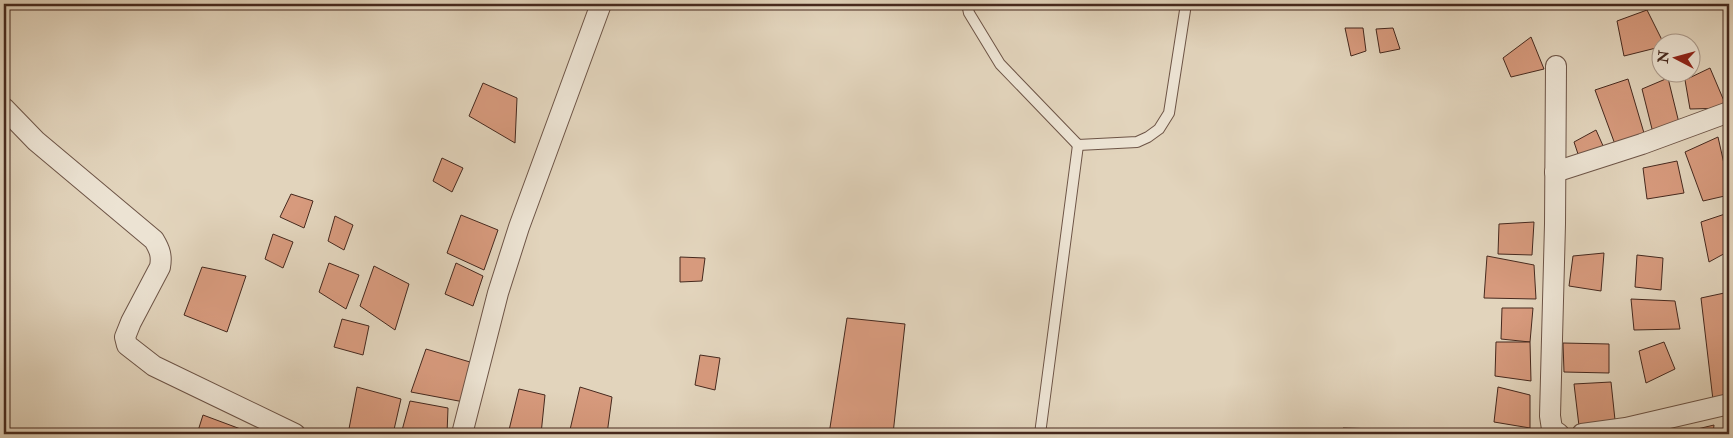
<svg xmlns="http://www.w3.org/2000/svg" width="1733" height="438" font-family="'IM FELL Double Pica',serif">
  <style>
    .building { fill: #d79a7d; stroke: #46291e }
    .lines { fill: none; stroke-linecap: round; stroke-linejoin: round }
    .service-casing { stroke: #6d5446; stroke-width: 12 }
    .minor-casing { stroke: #6d5446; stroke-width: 22 }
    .service { stroke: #ece3d3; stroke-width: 10 }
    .minor { stroke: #ece3d3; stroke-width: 20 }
  </style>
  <rect width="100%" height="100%" fill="#e2d4bc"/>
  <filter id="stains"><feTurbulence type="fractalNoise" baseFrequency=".004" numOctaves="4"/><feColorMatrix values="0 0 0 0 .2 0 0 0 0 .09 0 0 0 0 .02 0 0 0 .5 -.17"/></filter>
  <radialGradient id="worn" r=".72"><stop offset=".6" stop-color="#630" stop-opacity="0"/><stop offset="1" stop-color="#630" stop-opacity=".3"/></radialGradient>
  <g class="building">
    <path d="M1647,10L1663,42H1660V47L1624,56L1617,21Z"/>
    <path d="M1345,28H1363L1366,51L1351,56Z"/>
    <path d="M1393,28L1400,49L1380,53L1376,29Z"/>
    <path d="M1531,37L1544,69L1511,77L1503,58Z"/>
    <path d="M1710,68L1727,108L1690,109L1685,80Z"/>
    <path d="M1668,78L1679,123L1654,137L1642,89Z"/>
    <path d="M1628,79L1644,133L1616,147L1595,90Z"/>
    <path d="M483,83L517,98L515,143L469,116Z"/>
    <path d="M1596,130L1604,148L1580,160L1574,142Z"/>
    <path d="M1718,137L1729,186V195L1703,201L1685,152Z"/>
    <path d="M442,158L463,168L452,192L433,181Z"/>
    <path d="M1677,161L1684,193L1647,199L1643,168Z"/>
    <path d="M291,194L313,201L304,228L280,217Z"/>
    <path d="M1728,213L1729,251L1709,262L1701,222Z"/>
    <path d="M461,215L498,230L484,270L447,253Z"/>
    <path d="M335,216L353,225L344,250L328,241Z"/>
    <path d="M1534,222L1532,255L1498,254L1499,224Z"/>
    <path d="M273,234L293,242L283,268L265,259Z"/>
    <path d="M1604,253L1601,291L1569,286L1573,256Z"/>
    <path d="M1637,255L1663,258L1661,290L1635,287Z"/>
    <path d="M1487,256L1534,265L1536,299L1484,298Z"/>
    <path d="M680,257L705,258L702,281L680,282Z"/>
    <path d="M329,263L359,275L346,309L319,292Z"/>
    <path d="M456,263L483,276L473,306L445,294Z"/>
    <path d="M374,266L409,284L395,330L360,306Z"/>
    <path d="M202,267L246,276L227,332L184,315Z"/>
    <path d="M1729,292V396L1713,400L1701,298Z"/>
    <path d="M1631,299L1675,301L1680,329L1634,330Z"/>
    <path d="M1502,308H1533L1530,342L1501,339Z"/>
    <path d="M847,318L905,324L893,434H829Z"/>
    <path d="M342,319L369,326L363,355L334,347Z"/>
    <path d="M1496,342H1530L1531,381L1495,376Z"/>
    <path d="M1664,342L1675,369L1646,383L1639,351Z"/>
    <path d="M1563,343L1609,344V373L1564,372Z"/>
    <path d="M426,349L470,362L464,402L411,392Z"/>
    <path d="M700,355L720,358L715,390L695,385Z"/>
    <path d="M1611,382L1615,420L1579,426L1574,384Z"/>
    <path d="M357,387L401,399L393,434H348Z"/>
    <path d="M580,387L612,397L607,434H569Z"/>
    <path d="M1498,387L1530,395V428L1494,422Z"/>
    <path d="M519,389L545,395L541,434H508Z"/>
    <path d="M410,401L448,408L447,434H401Z"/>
    <path d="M203,415L254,434H197Z"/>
    <path d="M1729,419V434H1724V420Z"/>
    <path d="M1714,425L1713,434H1689V431Z"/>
    <path d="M1343,428L1381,429L1382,434H1343Z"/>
  </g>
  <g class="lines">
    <defs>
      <g id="service">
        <path d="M967,4L969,13L1000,64L1078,145L1137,142L1148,137L1159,129L1169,113L1186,4"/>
        <path d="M1040,434L1078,145"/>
      </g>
      <g id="minor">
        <path d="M1556,66L1555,224L1550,416L1552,429L1559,434"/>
        <path d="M4,108L36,141L154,240C160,250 162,256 160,267L131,322L125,337L127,345L154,366L295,434"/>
        <path d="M1555,172L1642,144L1729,112"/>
        <path d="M462,434L498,293L519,227L601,4"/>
        <path d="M1582,434L1626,428L1729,404"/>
      </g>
    </defs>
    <use href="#service" class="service-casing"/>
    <use href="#minor" class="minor-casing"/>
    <use href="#service" class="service"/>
    <use href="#minor" class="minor"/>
  </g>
  <rect width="1733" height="438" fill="none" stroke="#e2d4bc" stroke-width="20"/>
  <rect x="5" y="5" width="1723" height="428" fill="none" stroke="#46291e" stroke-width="2.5"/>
  <rect x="10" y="10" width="1713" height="418" fill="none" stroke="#46291e"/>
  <g transform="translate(1676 58) rotate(276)"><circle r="24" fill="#ece3d3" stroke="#aa998b"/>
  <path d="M0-4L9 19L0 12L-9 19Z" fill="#8f2418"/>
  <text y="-8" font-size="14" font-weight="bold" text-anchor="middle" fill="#46291e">N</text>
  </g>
  <rect width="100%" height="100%" filter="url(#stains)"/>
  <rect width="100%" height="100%" fill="url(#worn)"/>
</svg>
